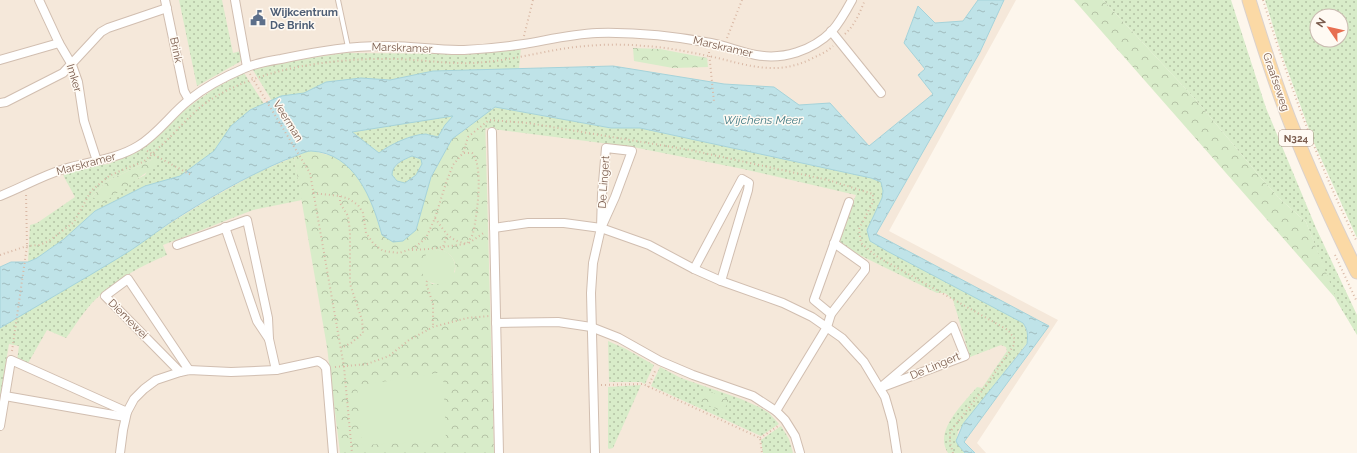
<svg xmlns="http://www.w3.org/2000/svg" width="1357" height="453" font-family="Raleway,sans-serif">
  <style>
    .residential { fill: #f5e8da }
    .grass { fill: url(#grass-dots); fill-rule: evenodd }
    .forest { fill: url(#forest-crowns); fill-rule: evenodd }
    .pitch { fill: #d8ecc9 }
    .water { fill: url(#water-ripples); stroke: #a5d3da; fill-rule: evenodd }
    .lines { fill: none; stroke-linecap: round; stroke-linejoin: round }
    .service-casing { stroke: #d1beb0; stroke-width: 6 }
    .minor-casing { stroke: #d1beb0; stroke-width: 10 }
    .primary-casing { stroke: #dad1cd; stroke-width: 15 }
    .path { stroke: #d9b8a5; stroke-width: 2; stroke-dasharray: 1 3; stroke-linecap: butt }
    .service { stroke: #fff; stroke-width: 4 }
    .minor { stroke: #fff; stroke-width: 8 }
    .primary { stroke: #fbd9a5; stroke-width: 13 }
    .labels { text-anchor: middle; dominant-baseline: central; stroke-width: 3; stroke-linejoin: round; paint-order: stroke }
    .shield { fill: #fffaf3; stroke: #a28b7f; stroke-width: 1 }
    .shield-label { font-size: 10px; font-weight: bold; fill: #7a5c4d }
    .service-label { font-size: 11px; font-weight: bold; fill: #4e5e75; stroke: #fffaf3; text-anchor: start }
    .street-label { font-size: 11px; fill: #7a5c4d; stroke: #fffaf3 }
    .water-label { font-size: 12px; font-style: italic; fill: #437c86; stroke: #fffaf3 }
  </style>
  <defs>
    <pattern id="grass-dots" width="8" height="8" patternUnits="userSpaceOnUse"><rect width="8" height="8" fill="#d8ecc9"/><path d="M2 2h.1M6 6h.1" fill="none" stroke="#b4c2a5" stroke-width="1.8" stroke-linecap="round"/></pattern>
    <pattern id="forest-crowns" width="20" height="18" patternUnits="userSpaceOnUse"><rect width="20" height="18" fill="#d8ecc9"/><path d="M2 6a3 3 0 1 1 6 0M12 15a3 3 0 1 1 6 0" fill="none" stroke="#b4c2a5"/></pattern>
    <pattern id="water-ripples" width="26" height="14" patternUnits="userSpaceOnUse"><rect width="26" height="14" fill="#bfe3e8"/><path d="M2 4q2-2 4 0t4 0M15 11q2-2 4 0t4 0" fill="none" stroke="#a0bbbe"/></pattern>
  </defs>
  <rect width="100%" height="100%" fill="#fdf6ec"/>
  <path class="residential" d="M0,0H1016L889,231L1058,320L977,443L986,453H0Z"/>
  <g class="grass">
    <path d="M179,0H222L233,53L241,51L243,60L197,86Z"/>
    <path d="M1103,0H1231L1266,108L1316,228L1357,315V335L1336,300L1306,222L1280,199L1262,179L1196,100Z"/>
    <path d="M1265,0H1357V238L1314,143L1281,52ZM1317,16H1341V40H1317Z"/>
    <path d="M521,47L519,69L433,71L390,80L361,78L326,82L304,94L281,96L272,101L253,70L279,63L344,53L469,54Z"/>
    <path d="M244,73L264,104L250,110L231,126L214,151L180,176L145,186L95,211L64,239L37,258L28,262L30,225L37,223L75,197L63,175L92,166L109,164L140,149L156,137L175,118L191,105L215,88ZM153,159L145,175L135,180L92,197L107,181Z"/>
    <path d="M495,107L611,128H640L871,178L881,182L883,191L882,198L867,230L976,297L1023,323C1027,330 1028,335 1027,343L958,431C956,443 957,444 965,453H948C933,431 964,403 977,387L982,388L1007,351L1006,347L1001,345L970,357L953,300L945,293H937L837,244L856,195L743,169L633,147L485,128V114Z"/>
    <path d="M454,115L445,125L438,137C434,136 429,135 426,134C412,134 389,145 379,153L352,132Z"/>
    <path d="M412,156L421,159L422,164L416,175L405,183L397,181L392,175C392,164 404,160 412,156Z"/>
    <path d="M294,157L302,200L253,210L163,245L167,255C141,266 116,279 96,299C85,309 75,326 66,338L47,330L27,365L17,361L19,346L9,344L0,398V328L121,256L169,224L208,200L257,173Z"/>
    <path d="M608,341L626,349L654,365L645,384L641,382H609Z"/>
    <path d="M660,367L681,378L741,399L759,407L769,413L779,424L761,436L651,386Z"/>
    <path d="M641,385L613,448L609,449L608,448V387Z"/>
    <path d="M781,426L789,439L793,453H763L761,440Z"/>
  </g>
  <g class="forest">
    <path d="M1074,0H1103L1196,100L1262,179L1280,199L1306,222L1337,300L1269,222Z"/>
    <path d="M633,48L660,49L707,58L708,67L673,68L634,61Z"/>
    <path d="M485,114L494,453H340L327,347L294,157C299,155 304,152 309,151C313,150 319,153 324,154C359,160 373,205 382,235L416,230L431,177L452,139L470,126ZM436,250C449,250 457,259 455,272L438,284H432L424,276Z"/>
    <path d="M153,159L160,163L103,203L92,197L107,181Z"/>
    <path d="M705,389L729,400L723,412L699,401Z"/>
  </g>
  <g class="pitch">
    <circle cx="438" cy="267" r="17"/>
    <path d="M443,372L446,441L362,445L357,386Z"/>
  </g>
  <path class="water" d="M978,0H1004L980,52L876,234L1049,326L964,442L975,453H965L958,445L956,441L963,424L1027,344C1028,335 1028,330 1023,323L887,251L870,241L867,230L882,198L883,191L881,182L871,178L640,128H611L495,107L452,139L431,177L416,230L403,241L393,242L382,235C372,199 355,153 311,151C305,151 292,158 285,160C245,177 205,200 168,224C152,235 137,247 120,257C81,281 40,304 0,328V267L11,262H28L37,258L64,239L95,211L145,186L180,176L214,151L231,126L250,110L281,96L304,93L326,82L361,78L390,80L433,71L613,66L724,84L774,87L799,105L830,103L869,146L933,94L918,75L925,69L904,43L918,6L935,23L963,21ZM453,116L445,125L438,137C434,136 429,135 426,134C412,134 389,145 379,153L352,132ZM412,156L421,159L422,164L416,175L405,183L397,181L392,175C392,164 403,160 412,156Z"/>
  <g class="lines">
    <defs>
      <path id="service" d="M338,0L348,47"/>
      <g id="minor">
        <path d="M39,0L59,43L72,65L78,82L84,121L97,161"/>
        <path d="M165,0L184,91L189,100"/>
        <path d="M235,0L247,67"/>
        <path d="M831,31L881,93"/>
        <path d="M0,60L59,43"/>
        <path d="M0,103L6,102L63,73L101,32L108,28L167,8"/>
        <path d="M492,132L499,453"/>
        <path d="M606,148L632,151L615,197L601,228L602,194Z"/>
        <path d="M0,196C21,188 41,176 64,169C89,161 115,160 138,146C158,134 171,114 189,100C205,87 226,76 245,68C256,63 269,61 281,59C317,51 353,45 390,46C415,46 440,51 464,50C484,49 504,47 524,44C548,40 572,34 597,33C635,32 673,36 711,43C726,46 741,52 756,55C783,60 812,51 832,31C840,22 846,11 852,0"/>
        <path d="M225,227L257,321L269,339L276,370"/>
        <path d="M494,228L528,223H564L601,228L649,245L694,269L721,281L783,303L812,317L842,338L864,362L885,397L892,421L897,453"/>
        <path d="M177,245L247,220L268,318L269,339"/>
        <path d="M694,269L742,179L749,183L748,190L721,281"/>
        <path d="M831,314L814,300L849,202"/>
        <path d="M496,323L558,322L591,327L619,338L660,361L693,375L753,396L776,411L785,420L795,436L800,453"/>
        <path d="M953,326L965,356L880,388Z"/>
        <path d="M180,372L105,296L128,279L189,370"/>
        <path d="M5,396L125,417"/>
        <path d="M776,411L827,327L831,314L865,270V265L834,243"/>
        <path d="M0,426L11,360L127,412"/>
        <path d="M120,453L123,430L127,412L134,399L144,389L156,380L180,372L189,370L231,372L276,370L318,361L323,364L326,368L333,453"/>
        <path d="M595,453L591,293L593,263L601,228"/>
      </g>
      <path id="primary" d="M1249,0C1262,42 1275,84 1291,124C1311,175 1333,223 1357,272"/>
    </defs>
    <use href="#service" class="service-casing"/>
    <use href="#minor" class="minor-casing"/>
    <use href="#primary" class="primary-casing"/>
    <g class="path">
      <path d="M1263,0C1289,83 1318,164 1357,242"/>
      <path d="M845,34C855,25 860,12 865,0"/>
      <path d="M524,36L533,0"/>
      <path d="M727,38L742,0"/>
      <path d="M709,52L714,102"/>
      <path d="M250,74L310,173L344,367L352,453"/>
      <path d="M147,151L191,175"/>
      <path d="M313,193L340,196L349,199L358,205L363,213L366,233L373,243L383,251L399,253L414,248L426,238L435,218L446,183L453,165L463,153L468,137L489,120L528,123L690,150L828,180L873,194V202L859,229L861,243L876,256L1008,330L1014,338V345L985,387L950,432V443L953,453"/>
      <path d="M340,196V203L348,216L350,232V284L362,320L363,333L351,343L341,348"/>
      <path d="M435,218C447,234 447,239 467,244C469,240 472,237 473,233C477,216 484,166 472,153H463"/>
      <path d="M469,243L485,232"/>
      <path d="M412,250L429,249L443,247L447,235"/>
      <path d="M442,250L443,247L465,244"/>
      <path d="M0,255L27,246L39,245L49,241L74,222L91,191L109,176L129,167L143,162L149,157C156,150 163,144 170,137C182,125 193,112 207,102C258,68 332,58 392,59C418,59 445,64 472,63C498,62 524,56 550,51C581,45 614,43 645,46C666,47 688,52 709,56C745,64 775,77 811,59C819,55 827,52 833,46"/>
      <path d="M1335,255L1357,302"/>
      <path d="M427,281L426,283L433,304V327"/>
      <path d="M12,351L27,246L26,193"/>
      <path d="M335,367L367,364L389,356L409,340L433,327L467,318L489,316"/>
      <path d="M601,385L643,384L760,438L762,453"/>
      <path d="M648,387L656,369"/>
      <path d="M760,438L778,426"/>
    </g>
    <use href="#service" class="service"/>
    <use href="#minor" class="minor"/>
    <use href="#primary" class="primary"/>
  </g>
  <defs>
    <symbol id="civic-bare" viewBox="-9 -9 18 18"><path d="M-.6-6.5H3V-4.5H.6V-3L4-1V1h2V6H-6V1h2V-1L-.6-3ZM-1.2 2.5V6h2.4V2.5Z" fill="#5c6f8a" stroke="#fffaf3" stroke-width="2.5" paint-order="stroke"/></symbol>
  </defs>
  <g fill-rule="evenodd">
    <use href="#civic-bare" x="247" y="7" width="22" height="22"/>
  </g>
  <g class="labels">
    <rect class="shield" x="1279" y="130" width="34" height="16" rx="3"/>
    <g class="shield-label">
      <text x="1296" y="138">N324</text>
    </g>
    <g class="service-label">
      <text x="270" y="12">Wijkcentrum<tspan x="270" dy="13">De Brink</tspan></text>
    </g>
    <g class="street-label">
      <text transform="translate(723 47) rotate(13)">Marskramer</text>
      <text transform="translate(402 48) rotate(2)">Marskramer</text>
      <text transform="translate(176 50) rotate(78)">Brink</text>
      <text transform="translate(74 78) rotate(73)">Imker</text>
      <text transform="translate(1276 82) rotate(71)">Graafseweg</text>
      <text transform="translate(288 121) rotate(58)">Veerman</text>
      <text transform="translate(86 164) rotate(-15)">Marskramer</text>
      <text transform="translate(604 182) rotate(-86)">De Lingert</text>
      <text transform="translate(128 319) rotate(45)">Diemewei</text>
      <text transform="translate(935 366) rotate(-23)">De Lingert</text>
    </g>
    <g class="water-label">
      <text x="763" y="120">Wijchens Meer</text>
    </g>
  </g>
  <g transform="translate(1329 28) rotate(304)"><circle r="19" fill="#fffaf3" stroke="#cabbb1"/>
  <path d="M0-3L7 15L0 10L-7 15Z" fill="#e76f51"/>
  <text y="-6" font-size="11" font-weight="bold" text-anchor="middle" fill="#7a5c4d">N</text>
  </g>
</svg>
